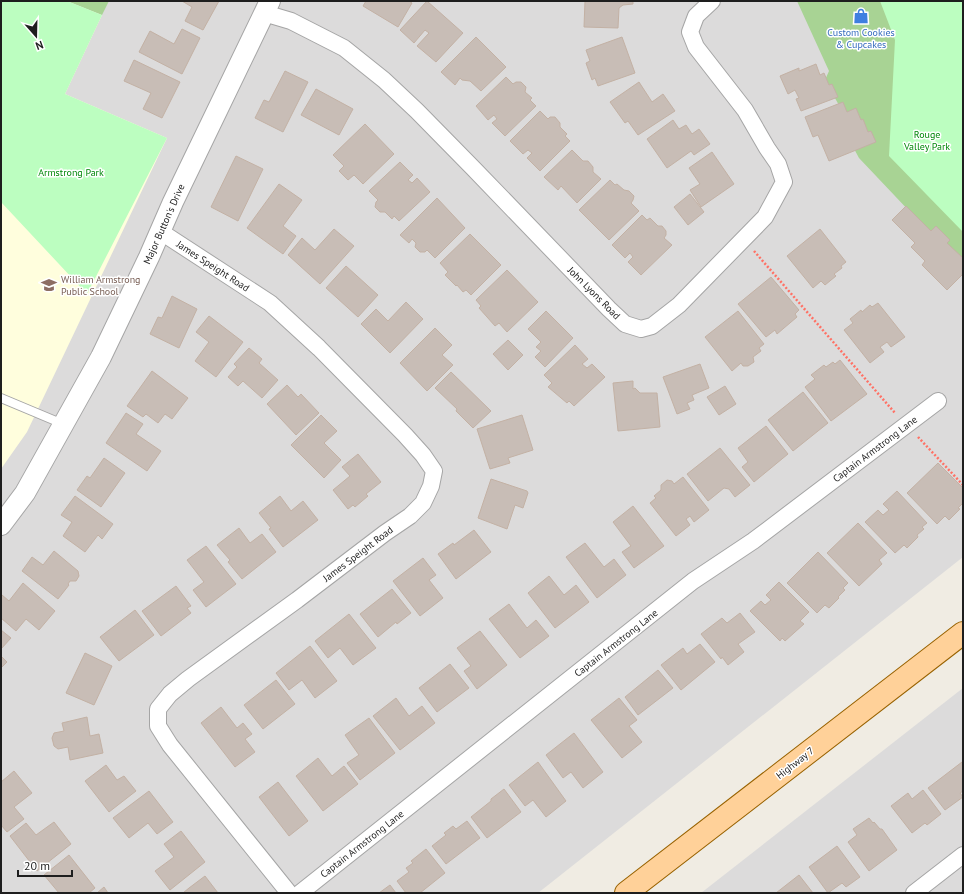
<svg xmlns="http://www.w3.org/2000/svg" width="964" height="894" font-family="'PT Sans',sans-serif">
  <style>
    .residential { fill: #dcdbdb }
    .education { fill: #fffedd }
    .forest { fill: #a8d394 }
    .park { fill: #bcfec0 }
    .building { fill: #c8bdb6; stroke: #c3b1a4 }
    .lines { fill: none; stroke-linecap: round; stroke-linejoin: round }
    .service-casing { stroke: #a5a5a5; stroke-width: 10 }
    .minor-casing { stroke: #a5a5a5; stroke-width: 18 }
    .tertiary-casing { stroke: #a5a5a5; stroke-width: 22 }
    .primary-casing { stroke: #986200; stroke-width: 24 }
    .path { stroke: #ff7165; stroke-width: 2.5; stroke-dasharray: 2 2; stroke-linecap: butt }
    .service { stroke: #fff; stroke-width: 8 }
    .minor { stroke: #fff; stroke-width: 16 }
    .tertiary { stroke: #fff; stroke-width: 20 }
    .primary { stroke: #ffd199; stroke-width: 22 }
    .labels { text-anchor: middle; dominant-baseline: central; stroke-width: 3; stroke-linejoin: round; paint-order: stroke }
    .shop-label { font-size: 10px; fill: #366cbe; stroke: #fff }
    .park-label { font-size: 10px; fill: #018709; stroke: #fff }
    .street-label { font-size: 10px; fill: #1e1e1e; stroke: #fff }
    .education-label { font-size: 10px; fill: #785e54; stroke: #fff; text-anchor: start }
  </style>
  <rect width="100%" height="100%" fill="#f0ece3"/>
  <g class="residential">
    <path d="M1,1H880L963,232V557L538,893H1Z"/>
    <path d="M963,688V893H701Z"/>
  </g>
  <path class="education" d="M1,1H67L102,15L65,94L167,138L27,432L1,469Z"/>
  <g class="forest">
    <path d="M67,1H109L102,15Z"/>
    <path d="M797,1H963V277L948,252L859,158L852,145L846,118L825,80L829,71Z"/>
  </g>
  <g class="park">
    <path d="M1,1H67L102,15L65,94L167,138L87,294L1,202Z"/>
    <path d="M880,1H963V232L889,156L895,40Z"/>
  </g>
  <g class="building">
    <path d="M182,1H219L203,30L185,21L192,7Z"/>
    <path d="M366,1H409L412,3L398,27L363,6Z"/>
    <path d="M427,1L463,33L436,62L417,46L429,33L425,30L414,43L400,30Z"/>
    <path d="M585,1H633V4L623,5L619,8L618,28L584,27Z"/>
    <path d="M182,29L200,38L182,74L139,52L150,31L174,44Z"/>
    <path d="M476,37L506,67L481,91L470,81L462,80L460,78L455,85L441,72Z"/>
    <path d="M622,37L635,73L598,86L595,78L592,80L586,63L590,61L586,50Z"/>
    <path d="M134,60L180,82L162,118L143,109L151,93L124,81Z"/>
    <path d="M816,64L820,75L824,73L829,85L832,84L838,97L801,111L796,99L799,98L795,90L788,94L780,76L799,68V71Z"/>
    <path d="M285,71L308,82L283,132L255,118L264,100L269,102Z"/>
    <path d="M506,77L513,84L516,82H521L526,87L525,92L532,98L530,100L536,106L505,136L492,123L497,119L494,115L488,120L476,106Z"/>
    <path d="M639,82L652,102L663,94L675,111L638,135L628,121L625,123L610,102Z"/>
    <path d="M316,89L353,109L339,135L301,115Z"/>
    <path d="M843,102L847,112L856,108L861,120L863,119L868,132L871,131L876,142L829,161L818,135L813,137L805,117Z"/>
    <path d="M540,111L548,119L550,117H555L560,123V127L567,134L565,136L570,141L540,171L527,158L532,153L528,150L523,154L510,141Z"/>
    <path d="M673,120L679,129L686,125L692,134L699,129L710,144L694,155L691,151L667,168L647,139Z"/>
    <path d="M365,124L394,154L363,184L354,175L348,180L339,171L344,166L333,155Z"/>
    <path d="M572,150L583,161H588L593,167V172L601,179L577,203L561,186L558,190L544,177Z"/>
    <path d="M712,152L734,184L701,207L690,190L700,184L689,168Z"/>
    <path d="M236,156L263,169L238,221L211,207Z"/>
    <path d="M400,162L413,175L408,180L412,183L417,178L430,192L399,221L394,216L392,219L385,212H380L375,207L376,202L378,200L369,191Z"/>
    <path d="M610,180L615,185L617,184L624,190L629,191L634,196L633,200L631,203L639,211L609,240L579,210Z"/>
    <path d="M279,184L302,200L283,226L296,236L283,254L247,228Z"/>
    <path d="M690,194L704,212L688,225L674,207Z"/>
    <path d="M437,198L465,228L435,258L427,250L425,252H420L415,247L416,243L412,239L409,243L400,235Z"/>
    <path d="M906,206L931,231L936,226L950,240L947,243L963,258V274L947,290L922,265L925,261L911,247L915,243L892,220Z"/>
    <path d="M642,215L647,220L650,218L658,226H662L666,231V235L664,238L672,245L641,275L628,262L633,257L630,253L625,258L612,245Z"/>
    <path d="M334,229L354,246L320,284L288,255L302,238L315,250Z"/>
    <path d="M820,229L846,262L841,266L842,268L834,274L836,276L825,285L821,281L813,288L787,256Z"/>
    <path d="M470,234L501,265L471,295L466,290L463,292L457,285L456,286L445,275L448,272L440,263Z"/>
    <path d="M346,266L378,295L358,317L326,288Z"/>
    <path d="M507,270L538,302L507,332L499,323L495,326L479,308L481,306L476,300Z"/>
    <path d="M771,277L799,310L795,314L797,317L777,334L775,330L766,337L738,304Z"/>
    <path d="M172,296L197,309L179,348L150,334L158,317L162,318Z"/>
    <path d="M406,302L423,319L390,353L361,324L376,309L388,321Z"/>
    <path d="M878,303L905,337L891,347L887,342L880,347L884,352L870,363L844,330L853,323L850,319L861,310L862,312L870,305L872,307Z"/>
    <path d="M546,311L573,338L545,367L535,357L541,351L536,347L541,342L528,329Z"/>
    <path d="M738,311L764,344L759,348L761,351L753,357L754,362L748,366H743L741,363L732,371L705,337Z"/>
    <path d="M209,316L243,342L216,377L195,361L209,342L196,332Z"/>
    <path d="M435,328L452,345L442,355L453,365L427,391L400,363Z"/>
    <path d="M508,340L523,355L508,370L493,354Z"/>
    <path d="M575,345L588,359L582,364L587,368L592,364L605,377L574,406L569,401L567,403L548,387L552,383L544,375Z"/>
    <path d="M249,348L262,359L259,363L278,380L262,398L243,381L238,386L228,377L237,367L234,364Z"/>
    <path d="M840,360L867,394L831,421L805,387L815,379L811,375L824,365L826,367L833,362L835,364Z"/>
    <path d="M700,364L709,388L692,395L694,400L687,403L690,409L677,414L663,377Z"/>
    <path d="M152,371L188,398L172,419L165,414L158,423L146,414L143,417L127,406Z"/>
    <path d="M451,372L491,411L473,428L456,411L457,409L435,388Z"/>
    <path d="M633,381V389L635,388L640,393H657L660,427L618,431L613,383Z"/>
    <path d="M287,385L298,397L301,394L319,413L296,435L267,404Z"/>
    <path d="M725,386L736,404L719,415L707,397Z"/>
    <path d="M803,392L828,423L793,451L768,420Z"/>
    <path d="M126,413L143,424L136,434L161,451L147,471L106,443Z"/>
    <path d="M321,415L337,431L324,443L341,460L324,478L291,445Z"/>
    <path d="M522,415L533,450L508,458L510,463L490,469L477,429Z"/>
    <path d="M766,426L788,454L754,482L742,467L748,462L738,448Z"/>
    <path d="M720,448L750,485L735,497L729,489L724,488L708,501L687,474Z"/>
    <path d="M358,454L381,482L366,494L368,496L355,507L353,505L348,509L333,490L350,476L342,467Z"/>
    <path d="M104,458L125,473L101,507L77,490L87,476L90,478Z"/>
    <path d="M938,463L963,488V503L958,508L960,509L949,520L945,516L937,524L907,493Z"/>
    <path d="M683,477L709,510L694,522L690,516L686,519L690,525L676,536L650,503L656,498L654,496L661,490V485L667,480L672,481L674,484Z"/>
    <path d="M491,479L527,491L528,493L523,508L515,505L507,529L478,518Z"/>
    <path d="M897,491L927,523L922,527L924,529L917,535L918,537L907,548L904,545L895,553L865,522L878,510L883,515L889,510L883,504Z"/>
    <path d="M75,496L113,524L102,539L98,535L85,552L63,536L72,522L61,515Z"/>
    <path d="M280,496L291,511L303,501L318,520L283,547L269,529L271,528L259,513Z"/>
    <path d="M633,506L664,546L634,568L622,552L631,546L613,522Z"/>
    <path d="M858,523L887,553L879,560L882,564L859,586L827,553Z"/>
    <path d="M239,528L250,543L262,534L276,552L242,579L228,562L230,560L217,545Z"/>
    <path d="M474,530L491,552L456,579L438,554L453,543L454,545Z"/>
    <path d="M585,543L604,567L614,559L626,575L597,598L566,557Z"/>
    <path d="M206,546L236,584L206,607L193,590L204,582L187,560Z"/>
    <path d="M54,551L78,571L79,576L76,581H70L68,584L69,585L58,599L22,571L32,557L43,565Z"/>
    <path d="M818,552L848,583L843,588L845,590L838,597L839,598L829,608L825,605L817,613L787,583Z"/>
    <path d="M423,558L436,575L429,580L443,598L420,616L393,581Z"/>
    <path d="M549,576L564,595L576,585L589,602L555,628L528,593Z"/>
    <path d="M779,582L809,612L800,621L804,624L785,641L782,638L780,641L750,611L761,601L765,605L771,600L766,595Z"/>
    <path d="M23,583L55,611L39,630L26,619L16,631L1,618V597L2,595L9,601Z"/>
    <path d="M176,586L191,606L187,608L191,613L161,636L142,611Z"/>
    <path d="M392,589L411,613L397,624L396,622L378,637L360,614Z"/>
    <path d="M509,604L527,628L536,620L549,636L520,658L489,619Z"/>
    <path d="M135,610L154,635L119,661L100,637Z"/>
    <path d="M740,613L755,632L738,644L744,652L728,665L722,657L721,659L701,634L722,618L727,623Z"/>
    <path d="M349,614L376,648L353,665L340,648L328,658L315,641Z"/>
    <path d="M1,630L11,638L1,649Z"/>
    <path d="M480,631L507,665L477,689L464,671L471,666L457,648Z"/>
    <path d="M700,644L715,662L681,690L661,665L683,648L687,654Z"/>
    <path d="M310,646L337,681L315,698L302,680L289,690L276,673Z"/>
    <path d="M85,653L112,666L94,705L66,693Z"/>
    <path d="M1,656L7,662L1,668Z"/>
    <path d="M450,664L469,688L437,712L419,688Z"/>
    <path d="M658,670L673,688L638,715L625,697Z"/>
    <path d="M276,680L295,704L263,729L244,705Z"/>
    <path d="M396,698L409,716L422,706L435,723L400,750L373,716Z"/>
    <path d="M619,698L637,720L629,726L642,742L622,758L591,720Z"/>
    <path d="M221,707L237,728L243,723L252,734L245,739L255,752L235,767L201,723Z"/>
    <path d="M87,717L90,736L99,734L103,753L70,760L68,747L58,749L54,746L52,738L54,733L64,731L62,723Z"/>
    <path d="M369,718L395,753L360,780L347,763L359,755L345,735Z"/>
    <path d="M574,733L603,772L583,788L571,772L563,778L546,755Z"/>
    <path d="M318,758L332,776L344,766L358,784L323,811L296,776Z"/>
    <path d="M538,762L566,801L546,817L533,800L525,806L509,785Z"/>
    <path d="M962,762L963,763V791L960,793L963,797L945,810L928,788Z"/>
    <path d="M106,765L117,780L124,776L136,791L109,812L85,781Z"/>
    <path d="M14,771L32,793L14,807L24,819L7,832L1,825V782Z"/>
    <path d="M278,782L308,821L289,836L259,797Z"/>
    <path d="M504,789L521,812L487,838L471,817L491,801V799Z"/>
    <path d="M923,790L941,814L927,825L925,823L912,833L891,806L908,793L912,799Z"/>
    <path d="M149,791L173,822L157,834L148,823L129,838L113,818Z"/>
    <path d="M869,818L873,823L874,822L880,829H882L897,850L869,871L848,842L857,835L853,829Z"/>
    <path d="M467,821L480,838L446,864L432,846L446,835L444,833L453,826L456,829Z"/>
    <path d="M54,822L71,844L37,871L10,836L26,823L36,835Z"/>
    <path d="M181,831L205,862L170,890L155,871L174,857L164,844Z"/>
    <path d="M837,846L860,877L846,887L842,883L828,893L809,867Z"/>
    <path d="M426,849L445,873L420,893H406L397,881L409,872L406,868L413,863L411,861Z"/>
    <path d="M69,855L95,888L89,893H59L44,875Z"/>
    <path d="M799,875L813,893H776Z"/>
    <path d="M205,876L218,893H183L189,888Z"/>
    <path d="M390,885L396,893H379Z"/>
    <path d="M104,887L108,893H97Z"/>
  </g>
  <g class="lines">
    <defs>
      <path id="service" d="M1,398L63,424"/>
      <g id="minor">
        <path d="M264,13L291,21L344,48L384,80L417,111L473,168L609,309L625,324L641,329L652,326L679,305L765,217L784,182L778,164L767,148L745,110L696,47L690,32L696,16L712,1"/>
        <path d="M161,232L270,303L319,348L405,435L423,455L434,471L431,486L423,503L410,516L385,533L297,600L188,679L170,694L158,709V726L170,745L289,893"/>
        <path d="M300,893L693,581L753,541L938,401"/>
        <path d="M914,893L963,855"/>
      </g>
      <path id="tertiary" d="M1,525L25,493L101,357L149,257L173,202L270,1"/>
      <path id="primary" d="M626,893L963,633"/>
    </defs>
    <use href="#service" class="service-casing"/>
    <use href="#minor" class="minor-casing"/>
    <use href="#tertiary" class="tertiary-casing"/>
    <use href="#primary" class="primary-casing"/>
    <g class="path">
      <path d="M754,251L895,413"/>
      <path d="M918,437L963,485"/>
    </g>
    <use href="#service" class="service"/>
    <use href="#minor" class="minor"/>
    <use href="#tertiary" class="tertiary"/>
    <use href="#primary" class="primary"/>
  </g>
  <defs>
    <symbol id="shop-bare" viewBox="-9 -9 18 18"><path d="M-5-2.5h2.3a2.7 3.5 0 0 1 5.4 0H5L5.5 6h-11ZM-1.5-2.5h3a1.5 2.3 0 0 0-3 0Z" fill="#3f7fe0" stroke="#fff" stroke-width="2.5" paint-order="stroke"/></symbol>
    <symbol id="school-bare" viewBox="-9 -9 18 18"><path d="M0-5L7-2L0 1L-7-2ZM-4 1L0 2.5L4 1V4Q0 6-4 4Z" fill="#8d6e63" stroke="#fff" stroke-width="2.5" paint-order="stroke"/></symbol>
  </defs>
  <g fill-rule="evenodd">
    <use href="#shop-bare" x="850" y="5" width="22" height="22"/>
    <use href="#school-bare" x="38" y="274" width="22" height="22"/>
  </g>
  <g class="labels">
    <g class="shop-label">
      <text x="861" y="32">Custom Cookies<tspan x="861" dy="12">&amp; Cupcakes</tspan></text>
    </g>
    <g class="park-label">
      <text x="927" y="134">Rouge<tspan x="927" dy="12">Valley Park</tspan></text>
      <text x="71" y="172">Armstrong Park</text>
    </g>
    <g class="street-label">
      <text transform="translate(164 224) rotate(-66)">Major Button's Drive</text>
      <text transform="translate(213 266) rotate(33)">James Speight Road</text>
      <text transform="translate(594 293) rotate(45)">John Lyons Road</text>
      <text transform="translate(875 449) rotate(-37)">Captain Armstrong Lane</text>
      <text transform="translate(358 554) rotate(-37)">James Speight Road</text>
      <text transform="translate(616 643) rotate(-38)">Captain Armstrong Lane</text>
      <text transform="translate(795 763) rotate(-38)">Highway 7</text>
      <text transform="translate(362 844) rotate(-38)">Captain Armstrong Lane</text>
    </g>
    <g class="education-label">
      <text x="61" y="279">William Armstrong<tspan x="61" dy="12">Public School</tspan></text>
    </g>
  </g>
  <rect width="964" height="894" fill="none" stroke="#1e1e1e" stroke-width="4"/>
  <g transform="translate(36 36) rotate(160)" stroke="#ffffff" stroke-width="3" paint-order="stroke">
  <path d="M0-3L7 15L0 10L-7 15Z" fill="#1e1e1e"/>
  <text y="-6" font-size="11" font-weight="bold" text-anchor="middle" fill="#1e1e1e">N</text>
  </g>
  <path d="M18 870v6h54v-6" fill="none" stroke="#1e1e1e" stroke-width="2"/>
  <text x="24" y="870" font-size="12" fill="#1e1e1e" stroke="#ffffff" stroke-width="3" paint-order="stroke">20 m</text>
</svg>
